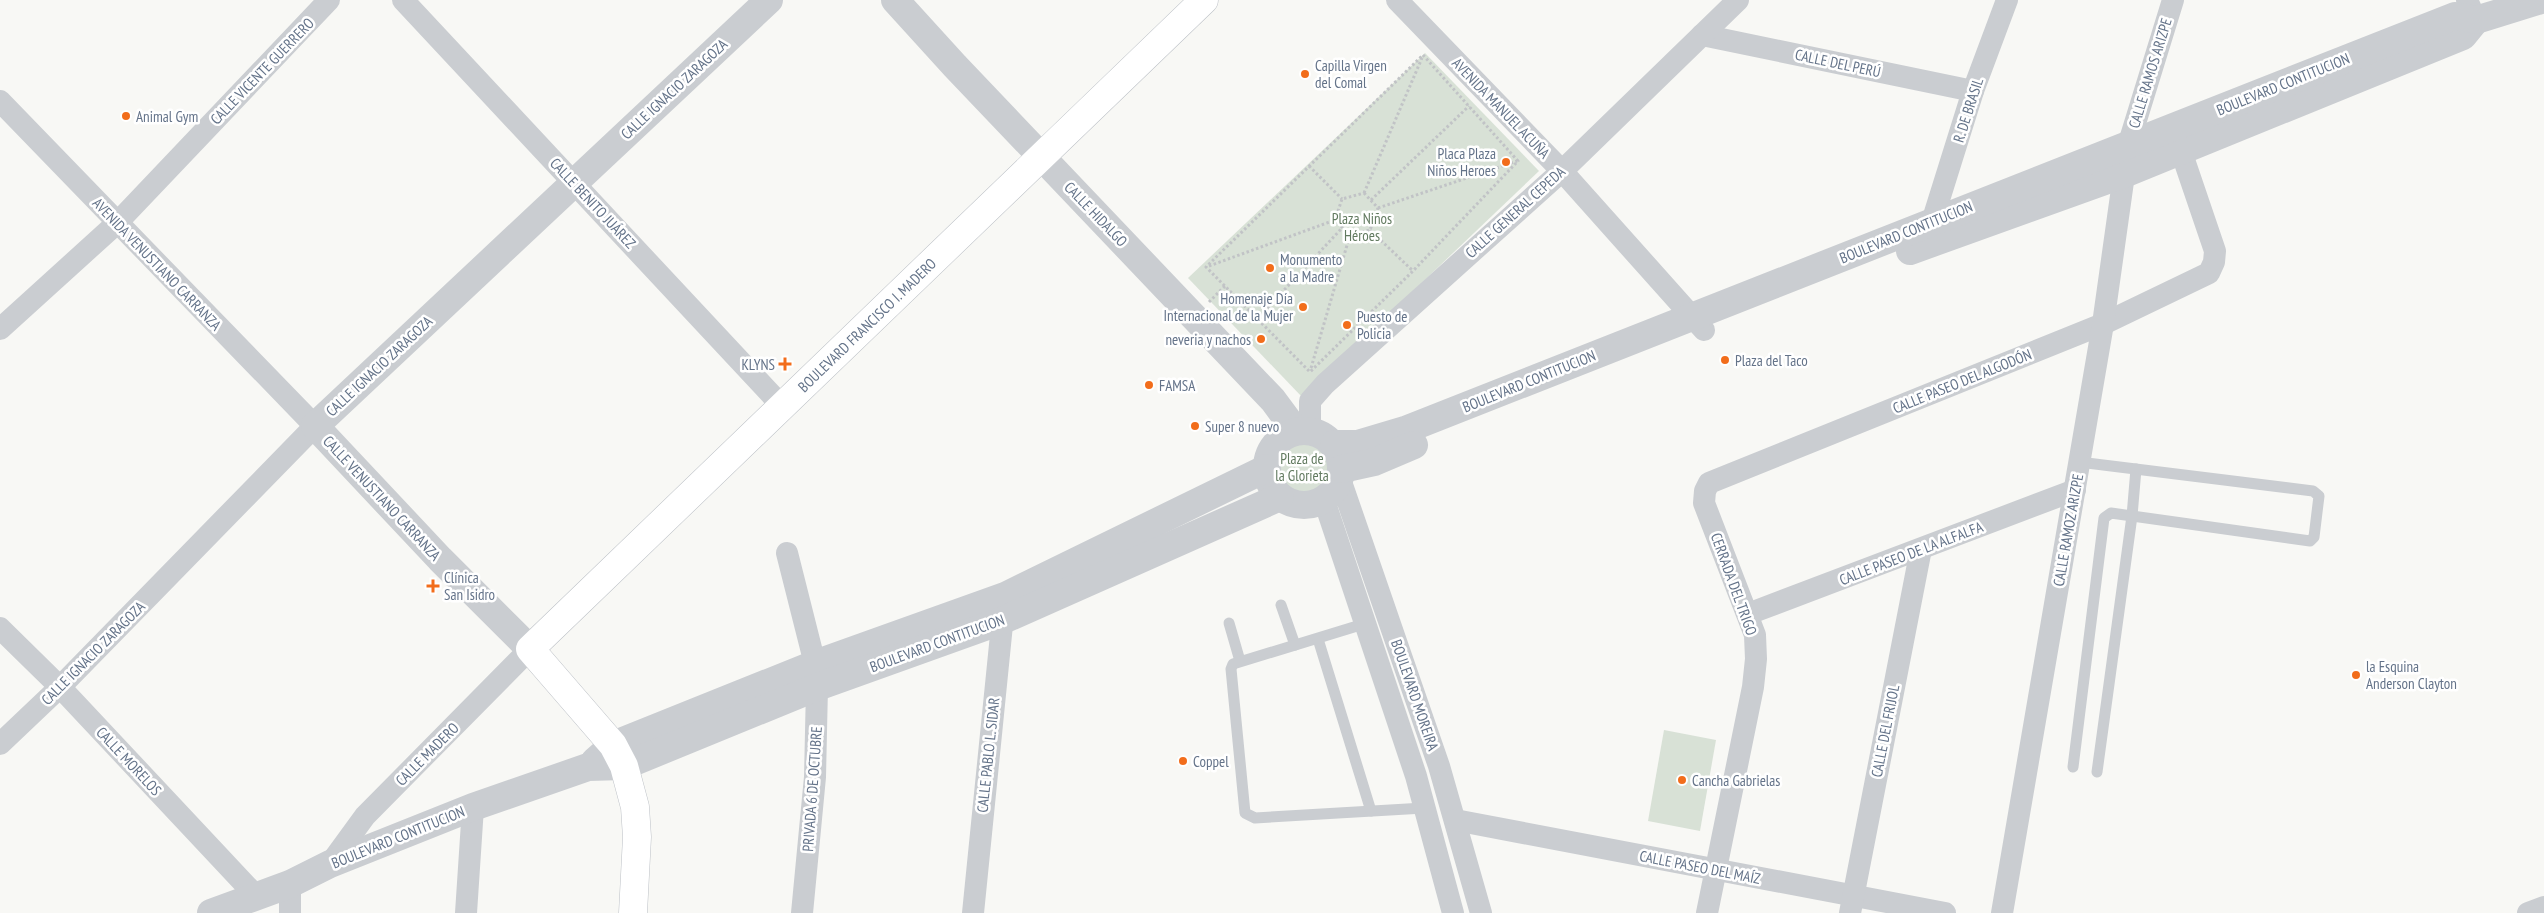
<svg xmlns="http://www.w3.org/2000/svg" width="2544" height="913" font-family="'PT Sans Narrow',sans-serif">
  <style>
    .green { fill: #d8e1d6 }
    .lines { fill: none; stroke-linecap: round; stroke-linejoin: round }
    .secondary-casing { stroke: #bcc0c6; stroke-width: 29 }
    .path { stroke: #c1c3c6; stroke-width: 3; stroke-dasharray: 2.5 2.5; stroke-linecap: butt }
    .service { stroke: #cacdd1; stroke-width: 11 }
    .minor { stroke: #cacdd1; stroke-width: 22 }
    .tertiary { stroke: #cacdd1; stroke-width: 28 }
    .secondary { stroke: #fff; stroke-width: 28 }
    .poi-dot { fill: #f26d1b; stroke: #fff; stroke-width: 2 }
    .labels { text-anchor: middle; dominant-baseline: central; stroke-width: 5; stroke-linejoin: round; paint-order: stroke }
    .street-label { font-size: 15px; fill: #647389; stroke: #fff }
    .poi-label { font-size: 15px; fill: #647389; stroke: #fff; text-anchor: start }
    .park-label { font-size: 15px; fill: #627a60; stroke: #fff }
  </style>
  <rect width="100%" height="100%" fill="#f8f8f5"/>
  <g class="green">
    <path d="M1425,53L1539,171L1302,397L1188,278Z"/>
    <circle cx="1303" cy="466" r="27"/>
    <path d="M1664,730L1716,740L1700,831L1648,821Z"/>
  </g>
  <g class="lines">
    <defs>
      <path id="secondary" d="M633,913L637,837L635,807L624,766L613,745L530,649L1204,0"/>
    </defs>
    <use href="#secondary" class="secondary-casing"/>
    <g class="path">
      <path d="M1423,55L1518,161L1413,271L1310,372L1206,267Z"/>
      <path d="M1309,166L1342,199"/>
      <path d="M1364,193L1422,58"/>
      <path d="M1364,193L1378,208L1370,230L1350,235L1335,220L1342,199Z"/>
      <path d="M1371,200L1469,106"/>
      <path d="M1378,208L1517,161"/>
      <path d="M1370,230L1413,271"/>
      <path d="M1209,266L1335,220"/>
      <path d="M1209,302L1225,286"/>
      <path d="M1257,319L1343,227"/>
      <path d="M1311,368L1350,235"/>
    </g>
    <g class="service">
      <path d="M1281,605L1295,645"/>
      <path d="M1229,623L1240,661"/>
      <path d="M1367,623L1233,664L1231,669L1245,813L1255,818L1424,808"/>
      <path d="M1318,639L1371,811"/>
      <path d="M2073,767L2104,518L2111,513L2310,541L2314,537L2319,496L2313,491L2079,462"/>
      <path d="M2097,772L2132,516L2136,469"/>
    </g>
    <g class="minor">
      <path d="M403,0L782,406"/>
      <path d="M1397,0L1562,171L1704,330"/>
      <path d="M2467,0L2476,20"/>
      <path d="M1702,35L1973,91"/>
      <path d="M0,101L315,426L60,687L0,744"/>
      <path d="M1932,222L1973,91L2007,0"/>
      <path d="M0,329L117,223L329,0"/>
      <path d="M1310,430V401L1325,384L1562,171L1738,0"/>
      <path d="M1340,479L1439,766L1481,913"/>
      <path d="M1324,500L1416,776L1453,913"/>
      <path d="M787,553L815,664L817,687L815,777L802,913"/>
      <path d="M1748,614L2075,490"/>
      <path d="M0,628L60,687L256,896"/>
      <path d="M1455,820L1945,913"/>
      <path d="M330,864L365,816L530,649"/>
      <path d="M290,884V913"/>
      <path d="M466,913L473,807"/>
      <path d="M973,913L1004,605"/>
      <path d="M1707,913L1753,687L1756,659L1755,635L1704,503L1705,491L1709,483L2103,324L2209,273L2214,262L2215,251L2181,151"/>
      <path d="M1850,913L1921,549"/>
      <path d="M2002,913L2103,324L2128,146L2173,0"/>
      <path d="M2528,913L2544,907"/>
    </g>
    <g class="tertiary">
      <path d="M895,0L955,66L1273,400L1296,431"/>
      <path d="M1910,251L2124,174L2463,36L2476,20"/>
      <circle cx="1304" cy="468" r="37"/>
      <path d="M1334,444H1358L1405,430L2455,16L2476,20L2541,0"/>
      <path d="M1342,469L1374,462L1414,445"/>
      <path d="M530,649L440,559L315,426L769,0"/>
      <path d="M595,761L613,745L815,664L1005,596L1267,468"/>
      <path d="M211,913L290,884L330,864L473,807L588,767L624,766L817,687L1001,621L1280,497"/>
    </g>
    <use href="#secondary" class="secondary"/>
  </g>
  <g class="poi-dot">
    <circle cx="1305" cy="74" r="5"/>
    <circle cx="126" cy="116" r="5"/>
    <circle cx="1506" cy="162" r="5"/>
    <circle cx="1270" cy="268" r="5"/>
    <circle cx="1303" cy="307" r="5"/>
    <circle cx="1347" cy="325" r="5"/>
    <circle cx="1261" cy="339" r="5"/>
    <circle cx="1725" cy="360" r="5"/>
    <path d="M782.5 356.5h5v5h5v5h-5v5h-5v-5h-5v-5h5z"/>
    <circle cx="1149" cy="385" r="5"/>
    <circle cx="1195" cy="426" r="5"/>
    <path d="M430.5 578.5h5v5h5v5h-5v5h-5v-5h-5v-5h5z"/>
    <circle cx="2356" cy="675" r="5"/>
    <circle cx="1183" cy="761" r="5"/>
    <circle cx="1682" cy="780" r="5"/>
  </g>
  <g class="labels">
    <g class="street-label">
      <text transform="translate(1838 63) rotate(12)">CALLE DEL PERÚ</text>
      <text transform="translate(262 71) rotate(-46)">CALLE VICENTE GUERRERO</text>
      <text transform="translate(2150 73) rotate(-73)">CALLE RAMOS ARIZPE</text>
      <text transform="translate(2283 84) rotate(-22)">BOULEVARD CONTITUCION</text>
      <text transform="translate(674 89) rotate(-43)">CALLE IGNACIO ZARAGOZA</text>
      <text transform="translate(1501 108) rotate(46)">AVENIDA MANUEL ACUÑA</text>
      <text transform="translate(1968 110) rotate(-72)">R. DE BRASIL</text>
      <text transform="translate(593 203) rotate(47)">CALLE BENITO JUÁREZ</text>
      <text transform="translate(1515 212) rotate(-42)">CALLE GENERAL CEPEDA</text>
      <text transform="translate(1096 214) rotate(46)">CALLE HIDALGO</text>
      <text transform="translate(1906 232) rotate(-22)">BOULEVARD CONTITUCION</text>
      <text transform="translate(157 264) rotate(46)">AVENIDA VENUSTIANO CARRANZA</text>
      <text transform="translate(867 325) rotate(-44)">BOULEVARD FRANCISCO I. MADERO</text>
      <text transform="translate(379 366) rotate(-43)">CALLE IGNACIO ZARAGOZA</text>
      <text transform="translate(1529 381) rotate(-22)">BOULEVARD CONTITUCION</text>
      <text transform="translate(1962 381) rotate(-22)">CALLE PASEO DEL ALGODÓN</text>
      <text transform="translate(382 498) rotate(47)">CALLE VENUSTIANO CARRANZA</text>
      <text transform="translate(2068 530) rotate(-80)">CALLE RAMOZ ARIZPE</text>
      <text transform="translate(1911 553) rotate(-21)">CALLE PASEO DE LA ALFALFA</text>
      <text transform="translate(1734 584) rotate(70)">CERRADA DEL TRIGO</text>
      <text transform="translate(937 643) rotate(-20)">BOULEVARD CONTITUCION</text>
      <text transform="translate(93 653) rotate(-45)">CALLE IGNACIO ZARAGOZA</text>
      <text transform="translate(1415 695) rotate(71)">BOULEVARD MOREIRA</text>
      <text transform="translate(1885 731) rotate(-79)">CALLE DEL FRIJOL</text>
      <text transform="translate(427 754) rotate(-45)">CALLE MADERO</text>
      <text transform="translate(988 755) rotate(-84)">CALLE PABLO L. SIDAR</text>
      <text transform="translate(129 761) rotate(47)">CALLE MORELOS</text>
      <text transform="translate(812 789) rotate(-86)">PRIVADA 6 DE OCTUBRE</text>
      <text transform="translate(398 837) rotate(-22)">BOULEVARD CONTITUCION</text>
      <text transform="translate(1700 867) rotate(11)">CALLE PASEO DEL MAÍZ</text>
    </g>
    <g class="poi-label">
      <text x="1315" y="65">Capilla Virgen<tspan x="1315" dy="17">del Comal</tspan></text>
      <text x="136" y="116">Animal Gym</text>
      <text x="1496" y="153" text-anchor="end">Placa Plaza<tspan x="1496" dy="17">Niños Heroes</tspan></text>
      <text x="1280" y="259">Monumento<tspan x="1280" dy="17">a la Madre</tspan></text>
      <text x="1293" y="298" text-anchor="end">Homenaje Día<tspan x="1293" dy="17">Internacional de la Mujer</tspan></text>
      <text x="1357" y="316">Puesto de<tspan x="1357" dy="17">Policia</tspan></text>
      <text x="1251" y="339" text-anchor="end">neveria y nachos</text>
      <text x="1735" y="360">Plaza del Taco</text>
      <text x="775" y="364" text-anchor="end">KLYNS</text>
      <text x="1159" y="385">FAMSA</text>
      <text x="1205" y="426">Super 8 nuevo</text>
      <text x="444" y="577">Clínica<tspan x="444" dy="17">San Isidro</tspan></text>
      <text x="2366" y="666">la Esquina<tspan x="2366" dy="17">Anderson Clayton</tspan></text>
      <text x="1193" y="761">Coppel</text>
      <text x="1692" y="780">Cancha Gabrielas</text>
    </g>
    <g class="park-label">
      <text x="1362" y="218">Plaza Niños<tspan x="1362" dy="17">Héroes</tspan></text>
      <text x="1302" y="458">Plaza de<tspan x="1302" dy="17">la Glorieta</tspan></text>
    </g>
  </g>
</svg>
